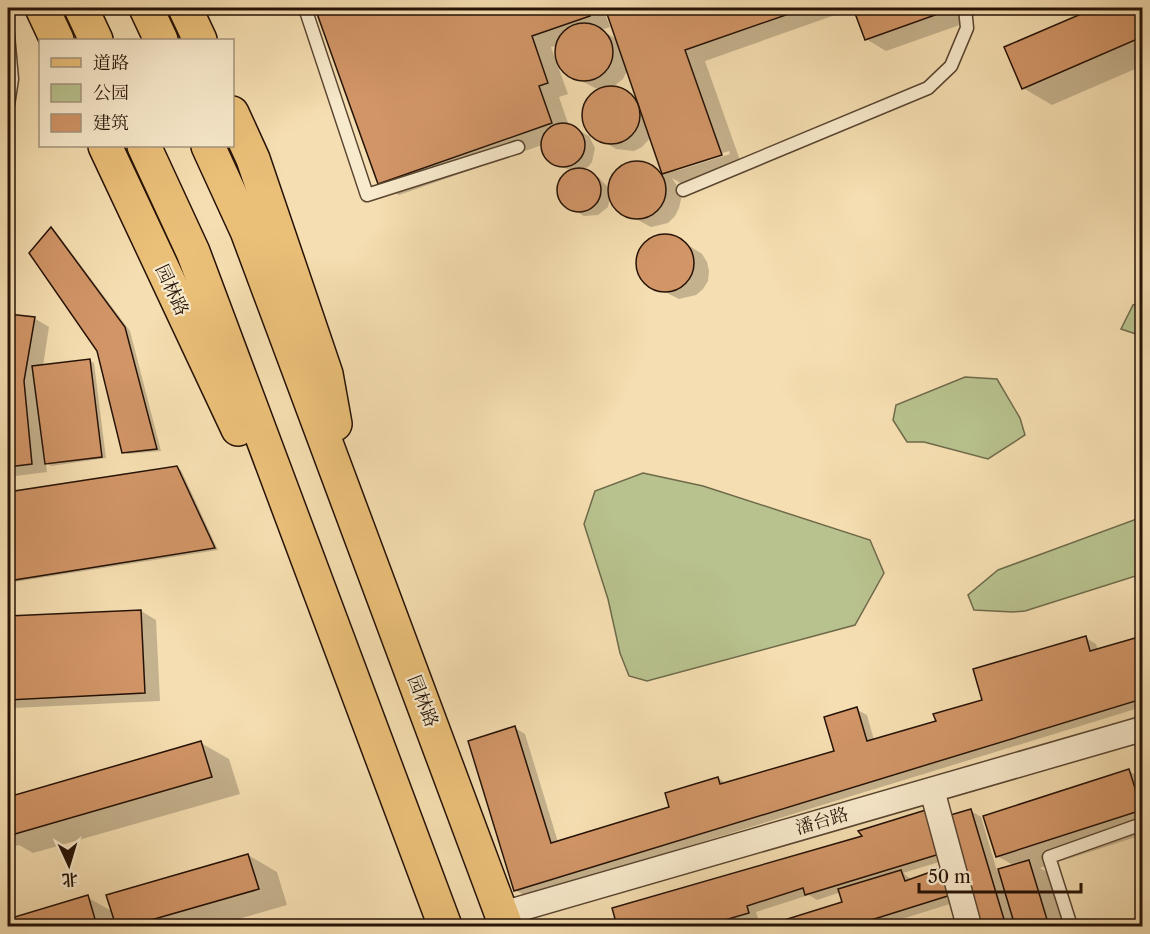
<svg xmlns="http://www.w3.org/2000/svg" width="1150" height="934" font-family="'Libre Caslon Text','Noto Serif SC',serif">
  <style>
    .green { fill: #b8c28e; stroke: #6e6a4a; stroke-width: 1.5 }
    .shadow { fill: #0003; fill-rule: evenodd }
    .building { fill: #d19567; stroke: #251206; stroke-width: 1.5 }
    .lines { fill: none; stroke-linecap: round; stroke-linejoin: round }
    .lane-casing { stroke: #594531; stroke-width: 15 }
    .street-casing { stroke: #594531; stroke-width: 27 }
    .primary-casing { stroke: #251206; stroke-width: 36 }
    .lane { stroke: #f8eacc; stroke-width: 12 }
    .street { stroke: #f8eacc; stroke-width: 24 }
    .primary { stroke: #eabf78; stroke-width: 33 }
    .labels { text-anchor: middle; dominant-baseline: central; stroke-width: 4.5; stroke-linejoin: round; paint-order: stroke }
    .street-label { font-size: 18px; fill: #251206; stroke: #f8eacc }
  </style>
  <rect width="100%" height="100%" fill="#f5deb1"/>
  <filter id="stains"><feTurbulence type="fractalNoise" baseFrequency=".00333" numOctaves="4"/><feColorMatrix values="0 0 0 0 .2 0 0 0 0 .09 0 0 0 0 .02 0 0 0 .5 -.17"/></filter>
  <radialGradient id="worn" r=".72"><stop offset=".6" stop-color="#630" stop-opacity="0"/><stop offset="1" stop-color="#630" stop-opacity=".3"/></radialGradient>
  <g class="green">
    <path d="M1142,303V336L1121,329L1133,305Z"/>
    <path d="M965,377L997,379L1020,418L1025,435L988,459L924,442H907L893,420L896,405Z"/>
    <path d="M643,473L703,486L870,540L884,573L855,625L647,681L629,676L620,653L608,599L584,524L595,491Z"/>
    <path d="M1142,517V574L1025,611L1013,612L974,610L968,595L998,570Z"/>
  </g>
  <g class="shadow">
    <path d="M317,8H603L610,27L601,30L618,40L606,8H967L971,21L886,51L866,39L855,8L705,61L742,166L684,185L672,178L679,189L681,199L679,208L675,216L668,223L651,227L619,210L613,204L611,192L608,207L598,215L584,216L562,202L559,196V182L563,177L572,171L551,162L546,157L542,145L399,195L379,183ZM559,45L557,49L561,66L566,73L599,90L591,96L584,112L587,128L593,135L616,149L634,151L642,147L651,137L664,174L641,163H632L617,171L609,188L599,178L588,171L580,170L588,167L592,162L595,148L589,136L569,126L559,97L568,94L551,47ZM628,69L638,98L613,87L623,79ZM729,151L730,154L676,171V168Z"/>
    <path d="M1099,8H1142V66L1052,105L1023,88L1006,48Z"/>
    <path d="M52,229L56,232L130,331L161,451L128,454L123,452L98,350Z"/>
    <path d="M660,236H670L679,239L702,254L707,262L709,271L708,281L703,289L696,295L679,299L647,283L641,276L638,259L645,244Z"/>
    <path d="M8,315L34,318L49,327L43,366L89,360L94,363L106,458L51,466L46,463L47,472L8,477Z"/>
    <path d="M176,467L181,470L218,550L8,583V493Z"/>
    <path d="M141,611L156,620L160,701L13,708L8,705V618Z"/>
    <path d="M1142,637V707L526,896L515,890V728L525,734L558,842L671,808L718,778L727,784L836,752L856,709L867,715L874,740L937,722L984,701L1086,638L1096,644L1098,650Z"/>
    <path d="M201,743L229,759L240,794L33,853L19,845L8,848V798Z"/>
    <path d="M1129,771L1142,779V835L1040,868L1058,878L1072,926H981L949,817L971,811L981,817L997,871L1015,866L997,856Z"/>
    <path d="M864,836L952,858L903,873L912,880L963,900L879,926H770L844,902L841,892L817,900L809,895L756,912L758,918L736,925L739,926H619L614,909Z"/>
    <path d="M248,855L277,872L287,905L214,926H8V921L87,897L113,912Z"/>
  </g>
  <g class="building">
    <path d="M315,8H587L590,16L532,36L548,83L539,86L552,123L378,184Z"/>
    <path d="M605,8H806L685,50L722,155L662,174Z"/>
    <path d="M853,8H951L952,9L865,40Z"/>
    <path d="M1095,8H1142V37L1022,89L1004,47Z"/>
    <circle cx="584" cy="52" r="29"/>
    <circle cx="611" cy="115" r="29"/>
    <circle cx="563" cy="145" r="22"/>
    <circle cx="637" cy="190" r="29"/>
    <circle cx="579" cy="190" r="22"/>
    <path d="M51,227L125,327L157,449L122,453L97,351L29,253Z"/>
    <circle cx="665" cy="263" r="29"/>
    <path d="M8,314L35,317L24,381L32,464L8,467Z"/>
    <path d="M90,359L102,457L45,464L32,366Z"/>
    <path d="M177,466L215,548L8,581V492Z"/>
    <path d="M141,610L145,693L8,700V616Z"/>
    <path d="M1086,636L1090,651L1142,636V699L514,891L468,741L515,726L551,843L669,807L665,793L718,777L720,784L834,751L824,717L857,707L867,741L936,721L933,714L982,700L973,669Z"/>
    <path d="M201,741L212,777L8,836V797Z"/>
    <path d="M1129,769L1142,810L996,857L983,816Z"/>
    <path d="M929,809L943,853L805,895L803,888L747,906L749,913L704,926H617L612,908L862,836L858,831Z"/>
    <path d="M971,809L1006,926H979L947,816Z"/>
    <path d="M248,854L259,889L130,926H116L106,895Z"/>
    <path d="M1029,860L1049,926H1015L998,869Z"/>
    <path d="M942,868L954,894L852,926H765L842,902L838,889L901,870L905,881Z"/>
    <path d="M88,895L97,926H8V919Z"/>
  </g>
  <g class="lines">
    <defs>
      <g id="lane">
        <path d="M305,8L367,195L518,147"/>
        <path d="M8,35L12,79L8,105"/>
        <path d="M683,190L928,88L951,66L967,28L965,8"/>
        <path d="M1071,926L1049,857L1142,824"/>
      </g>
      <g id="street">
        <path d="M932,790L969,926"/>
        <path d="M502,914L1142,729"/>
      </g>
      <g id="primary">
        <path d="M42,8L57,40"/>
        <path d="M81,8L96,40"/>
        <path d="M146,8L161,40"/>
        <path d="M185,8L200,40"/>
        <path d="M232,113L253,159L326,374L335,424"/>
        <path d="M105,146L238,429"/>
        <path d="M144,146L193,252L445,926"/>
        <path d="M208,146L247,231L506,926"/>
      </g>
    </defs>
    <use href="#lane" class="lane-casing"/>
    <use href="#street" class="street-casing"/>
    <use href="#primary" class="primary-casing"/>
    <use href="#lane" class="lane"/>
    <use href="#street" class="street"/>
    <use href="#primary" class="primary"/>
  </g>
  <g class="labels">
    <g class="street-label">
      <text transform="translate(172 290) rotate(65)">园林路</text>
      <text transform="translate(423 701) rotate(69)">园林路</text>
      <text transform="translate(822 821) rotate(-16)">潘台路</text>
    </g>
  </g>
  <rect width="1150" height="934" fill="none" stroke="#f5deb1" stroke-width="30"/>
  <rect x="9" y="9" width="1132" height="916" fill="none" stroke="#251206" stroke-width="3"/>
  <rect x="15" y="15" width="1120" height="904" fill="none" stroke="#251206" stroke-width="1.5"/>
  <rect x="39" y="39" width="195" height="108" fill="#f8eacc" stroke="#a4947d" stroke-width="1.5"/>
  <rect x="51" y="58" width="30" height="9" fill="#eabf78" stroke="#a4947d" stroke-width="1.5"/>
  <text x="93" y="69" font-size="18" fill="#251206">道路</text>
  <rect x="51" y="84" width="30" height="18" fill="#b8c28e" stroke="#a4947d" stroke-width="1.5"/>
  <text x="93" y="99" font-size="18" fill="#251206">公园</text>
  <rect x="51" y="114" width="30" height="18" fill="#d19567" stroke="#a4947d" stroke-width="1.5"/>
  <text x="93" y="129" font-size="18" fill="#251206">建筑</text>
  <g transform="translate(69 865) rotate(176)" stroke="#f8eacc" stroke-width="4.5" paint-order="stroke">
  <path d="M0-4.5L10 22L0 15L-10 22Z" fill="#251206"/>
  <text y="-9" font-size="16" font-weight="bold" text-anchor="middle" fill="#251206">北</text>
  </g>
  <path d="M919 883v9h162v-9" fill="none" stroke="#251206" stroke-width="3"/>
  <text x="928" y="883" font-size="18" fill="#251206" stroke="#f8eacc" stroke-width="4.5" paint-order="stroke">50 m</text>
  <rect width="100%" height="100%" filter="url(#stains)"/>
  <rect width="100%" height="100%" fill="url(#worn)"/>
</svg>
